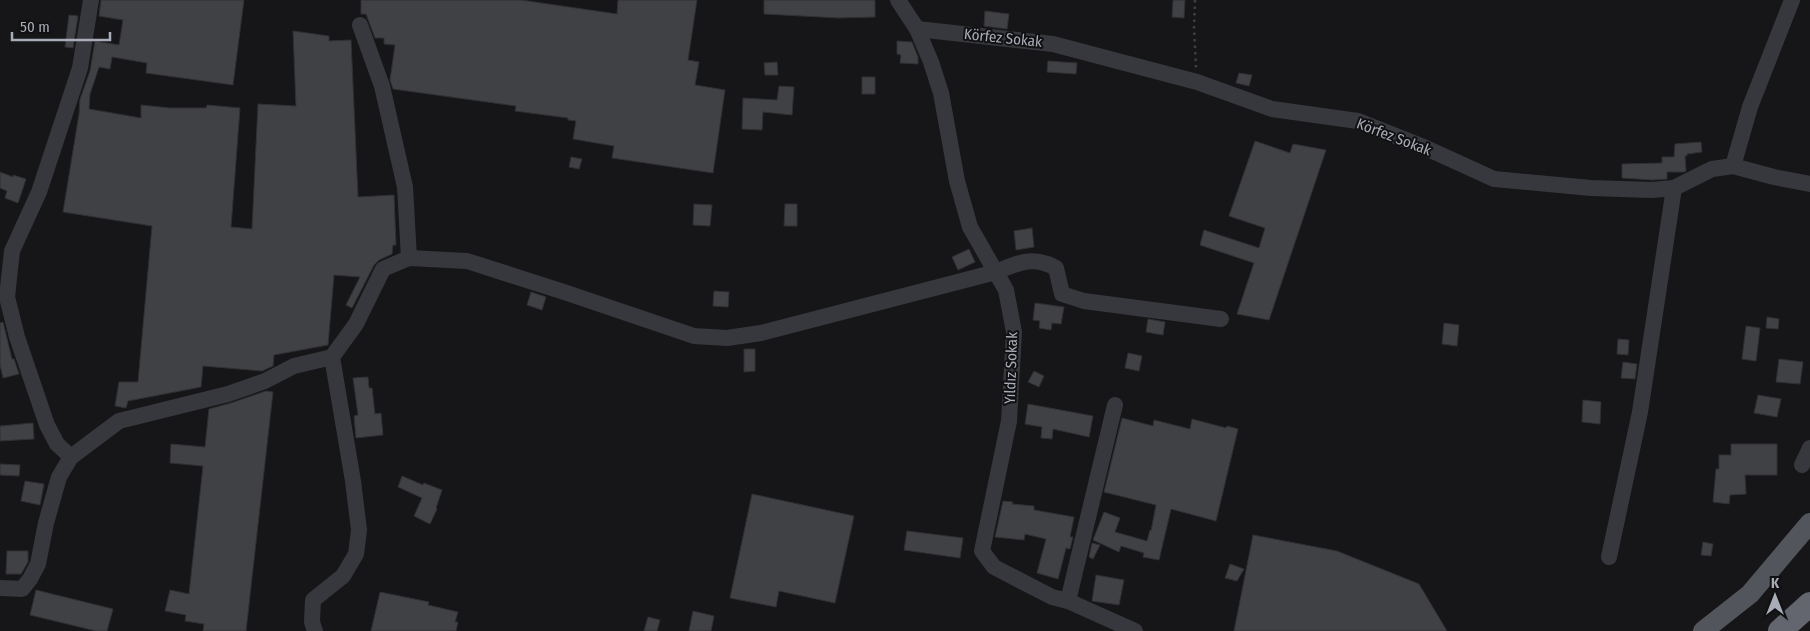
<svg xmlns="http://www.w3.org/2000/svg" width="1810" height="631" font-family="'Fira Sans Condensed',sans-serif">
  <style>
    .building { fill: #404145; stroke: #303034 }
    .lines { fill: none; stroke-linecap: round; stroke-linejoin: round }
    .path { stroke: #3d3f44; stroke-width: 2.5; stroke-dasharray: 2.5 4; stroke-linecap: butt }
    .minor { stroke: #37383d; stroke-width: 16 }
    .major { stroke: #53555c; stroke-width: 20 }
    .highway { stroke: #63666e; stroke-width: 24 }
    .labels { text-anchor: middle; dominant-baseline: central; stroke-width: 4; stroke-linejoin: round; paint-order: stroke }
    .street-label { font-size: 15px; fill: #a8adb8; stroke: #111113 }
  </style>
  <rect width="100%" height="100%" fill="#161618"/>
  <g class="building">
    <path d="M101,0H244L233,85L146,73L147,63L112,57L110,69L99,67L90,94L89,109L141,118V105L170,108H206L207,105L240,108L231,227L252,229L258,104L296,106L293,31L329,36V41L351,40L358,197L394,195L396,245H393L392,254L379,260L374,265L352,308L346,305L360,277L334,275L328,345L274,355L273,366L262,371L203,366L201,387L128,401L126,408L115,406L119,382H138L152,226L63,212L79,114L80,99L90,71L95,41L119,45L123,20L99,16Z"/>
    <path d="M361,0H521L617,14L618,0H697L688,60L699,62L695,85L725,90L713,173L612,158L614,146L573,139L576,121L568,120V118L515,111L516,106L393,89L390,80L395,45L384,44V38H375L366,14H361Z"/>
    <path d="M764,0H875V17L839,18L764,14Z"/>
    <path d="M1173,0H1185L1184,18L1172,17Z"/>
    <path d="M985,11L1009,14L1007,29L984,26Z"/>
    <path d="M69,15L78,16L73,48L65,47Z"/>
    <path d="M897,41L912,42L918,57V64L900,63L901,55L897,54Z"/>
    <path d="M1048,61L1077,63L1076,74L1047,72Z"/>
    <path d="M777,62L778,75H765L764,63Z"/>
    <path d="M1239,73L1252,75L1249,86L1236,83Z"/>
    <rect x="862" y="77" width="13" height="17"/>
    <path d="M779,86L794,87L792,115L763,112L762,130L742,129L743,98L777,100Z"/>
    <path d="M1255,141L1290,153L1293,144L1326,150L1269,320L1237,314L1254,263L1200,245L1204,230L1259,248L1265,228L1229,216Z"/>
    <path d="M1701,142L1702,152L1687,154V156H1685L1686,171L1684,172H1667V179L1652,180L1622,178V164L1662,163V157H1674L1675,144Z"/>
    <path d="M571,157L582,159L579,169L569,167Z"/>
    <path d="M0,172L13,177V175L26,179L18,203L5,198L7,191L0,188Z"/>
    <path d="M694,204L712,205L710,226L693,225Z"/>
    <path d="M785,204H797V226H784Z"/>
    <path d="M1032,228L1034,247L1016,250L1014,231Z"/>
    <path d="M969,249L975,262L958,270L952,257Z"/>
    <path d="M714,291L729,292L728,307L713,306Z"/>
    <path d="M531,292L546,297L542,310L527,305Z"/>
    <path d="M1035,303L1064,307L1061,324L1052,323L1051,330L1039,328L1040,321L1033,320Z"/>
    <path d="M1767,317L1779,319L1778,329L1766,328Z"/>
    <path d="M1148,319L1165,322L1163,335L1146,332Z"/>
    <path d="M3,322L12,359H14L19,374L3,378L0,365V323Z"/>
    <path d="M1444,323L1459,325L1457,346L1442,344Z"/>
    <path d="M1746,326L1760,328L1756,361L1742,359Z"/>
    <path d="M1618,339L1629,340L1628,355L1617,354Z"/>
    <path d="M744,349H755V371L744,372Z"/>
    <path d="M1128,353L1142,356L1139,371L1125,368Z"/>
    <path d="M1779,359L1803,362L1800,384L1776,382Z"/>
    <path d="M1623,362L1637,364L1635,379L1621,378Z"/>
    <path d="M1034,371L1044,376L1039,387L1028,382Z"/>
    <path d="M368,377L369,388H372L375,414L381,413L383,435L356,438L354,416L358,415L353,378Z"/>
    <path d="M266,391L273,392L246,631H203L204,624L185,621L186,615L165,611L170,590L189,594L203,466L170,463L171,444L205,447L209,409L231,403Z"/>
    <path d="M1758,395L1781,399L1777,417L1754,413Z"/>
    <path d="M1583,400L1601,402L1600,424L1582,422Z"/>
    <path d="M1028,404L1093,416L1089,437L1053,429L1052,439L1041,438L1042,427L1025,424Z"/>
    <path d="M1122,418L1153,426L1154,420L1190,429L1192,419L1226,428L1227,426L1238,429L1216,521L1171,509L1159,560L1143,557L1144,553L1121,546L1119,552L1093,540L1104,512L1120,518L1115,532L1147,541L1150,530L1151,531L1156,505L1104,492Z"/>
    <path d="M33,423L34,439L0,441V426Z"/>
    <path d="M1731,444H1777V475H1745L1746,494L1730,495L1729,504L1713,502L1716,469H1719V455H1731Z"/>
    <path d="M0,464L20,465L19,476L0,475Z"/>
    <path d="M402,476L423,485L424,483L442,490L436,508L437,509L430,524L414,516L422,498L398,487Z"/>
    <path d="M25,481L44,484L40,505L21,501Z"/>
    <path d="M752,494L854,516L835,603L779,591L776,607L730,598Z"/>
    <path d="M1003,501L1013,502L1012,504L1034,506V510L1074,517L1070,537H1073L1070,549L1066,548L1058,579L1037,573L1046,539L1025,534L1024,540L995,537Z"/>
    <path d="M907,531L963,538L960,558L904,550Z"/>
    <path d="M1253,535L1337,551L1419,584L1447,631H1234Z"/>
    <path d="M1703,542L1713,544L1711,556L1701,555Z"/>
    <path d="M1092,543L1100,545L1093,559L1089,557Z"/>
    <path d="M7,551H28V562L21,574H6Z"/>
    <path d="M1230,564L1244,569L1237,581L1225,578Z"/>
    <path d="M1096,575L1124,580L1119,605L1092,601Z"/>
    <path d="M36,590L113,609L107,631H96L30,615Z"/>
    <path d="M380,592L429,602L428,605L458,612L455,622H458L456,631H371Z"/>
    <path d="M693,611L714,616L711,631H689Z"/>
    <path d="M648,617L660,620L657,631H644Z"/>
  </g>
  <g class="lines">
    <path class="path" d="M1195,0L1194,27L1196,68"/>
    <g class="minor">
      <path d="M898,0L917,29L931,62L941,93L957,181L970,227L1006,290L1014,332L1009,421L982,551L994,567L1052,597L1068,601L1135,631"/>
      <path d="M360,25L382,86L405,187L409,258"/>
      <path d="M917,29L1053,44L1197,82L1272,109L1358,121L1426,148L1494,179L1591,188L1652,190L1674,188L1712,169L1733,166L1774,177L1810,184"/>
      <path d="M1733,166L1750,107L1792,0"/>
      <path d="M71,457L57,444L47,425L17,337L7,297L12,251L39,192L80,68L91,0"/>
      <path d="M1802,465L1810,448"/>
      <path d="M1609,557L1640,412L1674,188"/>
      <path d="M0,588L22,589L30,579L38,564L46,523L59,477L71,457L119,421L228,394L265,381L294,366L332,357"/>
      <path d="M1068,601L1115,405"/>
      <path d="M315,631L312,622L313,600L343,576L356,554L359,530L353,481L332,357L356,324L383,269L409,258L467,261L564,292L694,336L727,338L761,333L996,272C1018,263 1033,255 1056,268L1062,294L1084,301L1221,319"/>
    </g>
    <path class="major" d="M1703,631L1750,594L1810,523"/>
    <path class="highway" d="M1780,631L1810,604"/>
  </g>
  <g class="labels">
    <g class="street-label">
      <text transform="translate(1003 38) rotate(6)">Körfez Sokak</text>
      <text transform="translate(1394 137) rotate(21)">Körfez Sokak</text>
      <text transform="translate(1011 368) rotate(-88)">Yıldız Sokak</text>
    </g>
  </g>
  <g transform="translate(1775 596)" stroke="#111113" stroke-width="4" paint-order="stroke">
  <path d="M0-4L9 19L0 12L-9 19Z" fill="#a8adb8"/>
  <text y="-8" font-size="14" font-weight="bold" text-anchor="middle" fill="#a8adb8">K</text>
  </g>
  <path d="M12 32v8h98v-8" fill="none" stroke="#a8adb8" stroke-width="2.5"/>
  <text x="20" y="32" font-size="15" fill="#a8adb8" stroke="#111113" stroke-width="4" paint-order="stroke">50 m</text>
</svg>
